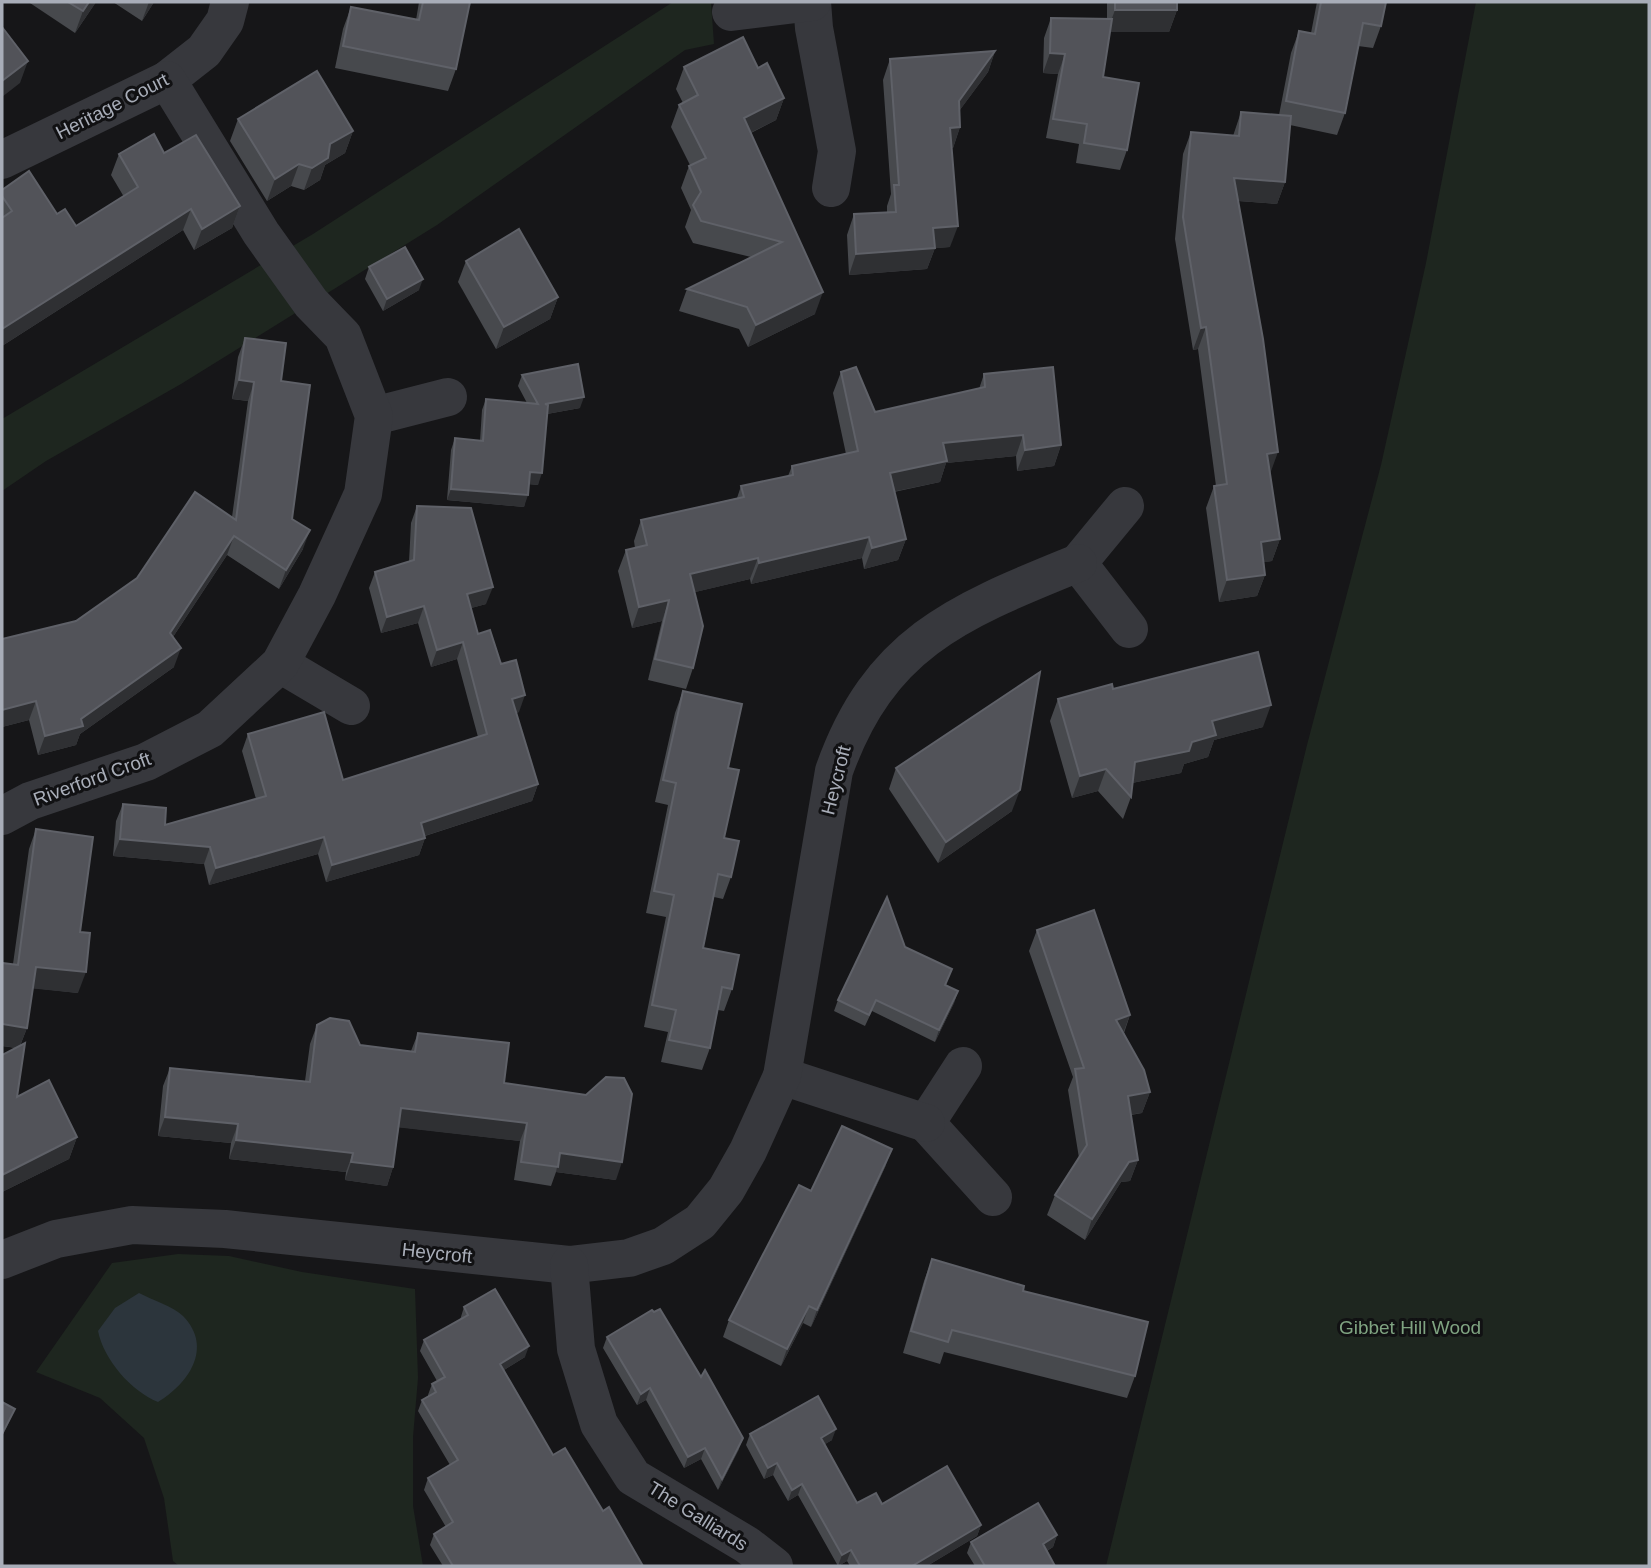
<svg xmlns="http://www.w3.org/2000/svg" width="1651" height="1568" font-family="Arial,sans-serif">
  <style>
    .green { fill: #1e261f }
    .water { fill: #2c353c }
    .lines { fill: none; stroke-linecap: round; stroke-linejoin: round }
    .minor { stroke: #37383d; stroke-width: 38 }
    .wall { fill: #47494d }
    .shaded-wall { fill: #2f3033 }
    .building { fill: #525359; stroke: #5f6168; stroke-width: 2 }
    .labels { text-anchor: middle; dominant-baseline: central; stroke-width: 6; stroke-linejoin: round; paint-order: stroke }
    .street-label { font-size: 19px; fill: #a8adb8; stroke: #111113 }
    .park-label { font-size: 19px; fill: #7fa381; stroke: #111113 }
  </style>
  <rect width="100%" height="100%" fill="#161618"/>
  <g class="green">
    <path d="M673,2H711L714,44L685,50L437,225L181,384L46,461L2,491V419L313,234Z"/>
    <path d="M1476,2H1649V1566H1106L1307,745L1381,465L1426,263Z"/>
    <path d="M178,1254L229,1256L302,1272L415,1289L418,1378L413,1437V1506L423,1566H179L173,1561L164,1498L144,1438L100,1398L36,1372L112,1263Z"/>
  </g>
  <path class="water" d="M139,1293C152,1300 173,1306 183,1316C214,1348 188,1384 158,1402C131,1391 104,1360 98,1331L115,1308Z"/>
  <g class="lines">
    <g class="minor">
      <path d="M812,2L814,28L837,151L831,188"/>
      <path d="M731,12L812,2"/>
      <path d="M2,160L167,80L204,51L225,21L230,2"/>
      <path d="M374,416L448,397"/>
      <path d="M1125,506L1078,563L1129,629"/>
      <path d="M280,664L351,706"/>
      <path d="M2,816L30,801L146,762L210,729L280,664L317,595L363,494L374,416L343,336L311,303L261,233L167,80"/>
      <path d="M963,1066L926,1123L993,1197"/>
      <path d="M782,1076L926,1123"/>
      <path d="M2,1260L56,1239L132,1225L225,1229L569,1265L629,1258L663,1246L700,1222L726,1190L748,1151L782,1076L834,771C880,641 960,611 1078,563"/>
      <path d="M569,1265L576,1349L599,1424L633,1477L747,1545L774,1566"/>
    </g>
  </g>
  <g class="wall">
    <path d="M30,2H96L75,33L30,3Z"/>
    <path d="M113,2H154L142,21Z"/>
    <path d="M419,2H470L456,69L448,91L335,68L343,29L351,7L416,20Z"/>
    <path d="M1107,2H1177V10L1169,32H1110L1103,77L1127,150L1120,170L1076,163L1079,144L1046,138L1058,74L1043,73L1044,38L1051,18L1107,19Z"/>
    <path d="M1317,2H1386L1381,26L1373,48L1358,46L1345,113L1337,135L1290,125L1285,182L1277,204L1238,201L1270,474L1280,539L1272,561L1264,562L1265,575L1257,596L1219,602L1206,508L1214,486H1216L1198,349L1193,350L1175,239L1183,154L1191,132L1233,136L1241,112L1279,115L1291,53L1299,31L1311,33Z"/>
    <path d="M995,51L988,72L959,111L960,127L953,148H951L950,247L935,248L927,269L849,275L847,235L854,214L887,212V206L891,194L883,80L890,59Z"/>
    <path d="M684,67L758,68L784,98L776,120L751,133L815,314L748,347L739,329L679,311L687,289L751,257L693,243L685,227L691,210L681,188L689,166L690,165L671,127L679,105L683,103L676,89Z"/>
    <path d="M238,119L353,131L345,153L325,165L320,180L304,190L291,186L267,201L230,141Z"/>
    <path d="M164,153L240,206L232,228L194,250L183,230L2,346V190L57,214L76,226L124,197L111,175L119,154Z"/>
    <path d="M466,261L558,297L550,319L496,349L458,282Z"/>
    <path d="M369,267L419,290L383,311L365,279Z"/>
    <path d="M245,338L281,381L292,519L303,549L279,589L227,555L173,637L174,667L80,734L76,745L38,755L29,720L2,727V639L76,621L232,517L248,401L232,399L238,357Z"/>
    <path d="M841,372L875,412L979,389L984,374L1061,445L1054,466L1017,471L1016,456L946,463L940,482L894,492L906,539L898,560L864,569L862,558L751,584L750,579L695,592L693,668L686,689L648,680L662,621L632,628L618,571L626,550L635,548L634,541L641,520L737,498L741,486L788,476L792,466L846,454L833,393Z"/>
    <path d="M522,375L580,408L547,414L538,485L529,484L524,507L447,500L451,450L455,438L480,441L482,410L486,399L527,403L518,386Z"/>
    <path d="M417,506L486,604L471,608L478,634L501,664L519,712L516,713L538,784L532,801L425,836V838L419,855L326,882L318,854L209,885L204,864L113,856L116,821L123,804L165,825L256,799L242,751L248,734L343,780L478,737L457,659L431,667L418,623L381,633L369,588L375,572L409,562L411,523Z"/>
    <path d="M1113,689L1263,727L1214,740L1208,757L1184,764L1181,773L1132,783L1131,797L1123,819L1098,791L1072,798L1050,721L1058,699Z"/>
    <path d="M683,691L728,768L724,838L731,877L723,899L714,897L703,948L732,989L724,1011L718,1010L710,1048L702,1070L661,1062L668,1032L644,1027L666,917L646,913L668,805L655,802L675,713Z"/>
    <path d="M896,768L1012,811L938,863L889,789Z"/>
    <path d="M36,829L80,932L78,993L33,988L27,1028L20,1046L17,1097L77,1137L69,1159L2,1192V1055L16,1048L2,1046V963L13,964L29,849Z"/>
    <path d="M1037,930L1130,1015L1124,1033L1150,1092L1142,1113L1131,1115L1138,1160L1130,1181L1121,1182L1085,1240L1047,1215L1055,1195L1079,1158L1068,1090L1073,1077L1029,951Z"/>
    <path d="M905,947L945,985L958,991L954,1003L935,1042L872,1011L865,1026L834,1011L838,1000Z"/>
    <path d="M317,1025L360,1045L411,1051L418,1033L504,1083L616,1180L556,1172L551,1186L514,1180L520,1141L399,1127L393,1167L387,1186L345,1180L346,1172L229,1159L231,1143L158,1136L163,1086L170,1068L305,1081L310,1044Z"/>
    <path d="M886,1165L811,1327L803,1323L781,1366L723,1337L729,1320L811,1191Z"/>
    <path d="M932,1259L1023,1291L1135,1376L1127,1398L944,1352L940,1364L903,1353L924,1281Z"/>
    <path d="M464,1307L525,1357L504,1370L553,1455L603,1511L643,1566H443L430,1545L434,1534L446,1527L424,1490L428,1478L450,1465L418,1411L422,1400L428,1396V1395L432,1384L437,1381L420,1351L424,1340L460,1320Z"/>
    <path d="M607,1337L739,1449L718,1490L701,1459L684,1468L646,1400L637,1405L603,1348Z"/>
    <path d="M750,1434L832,1440L825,1444L857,1503L882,1504L981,1525L977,1536L927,1566H850L847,1561L838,1566L798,1495L788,1501L773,1475L764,1479L746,1445Z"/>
    <path d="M1057,1535L1053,1547L1047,1551L1055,1566H975L967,1553L971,1542Z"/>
  </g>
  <g class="shaded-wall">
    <path d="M89,2H96L75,33L83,11Z"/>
    <path d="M149,2H154L142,21Z"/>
    <path d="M1115,10H1177L1169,32H1107Z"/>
    <path d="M995,51L988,72L951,122L959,101Z"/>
    <path d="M1050,53L1065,54L1058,74L1043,73Z"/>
    <path d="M28,61L20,83L2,97V81Z"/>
    <path d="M784,98L776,120L736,140L744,118Z"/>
    <path d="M960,127L953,148L942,149L950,128Z"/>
    <path d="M353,131L345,153L325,165L320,180L304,190L312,168L330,144Z"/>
    <path d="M299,164L291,186L267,201L275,179Z"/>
    <path d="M1234,178L1285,182L1277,204L1226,200Z"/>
    <path d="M240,206L232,228L194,250L202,229Z"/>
    <path d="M191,209L183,230L2,346V329Z"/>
    <path d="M958,226L950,247L926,249L933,228Z"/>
    <path d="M935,248L927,269L849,275L856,254Z"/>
    <path d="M423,279L419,290L383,311L387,299Z"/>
    <path d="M823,292L815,314L748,347L756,325Z"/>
    <path d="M558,297L550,319L496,349L504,327Z"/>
    <path d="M1206,327L1198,349L1193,350L1201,328Z"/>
    <path d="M239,380L254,382L248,401L232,399Z"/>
    <path d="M584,397L580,408L541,415L545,404Z"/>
    <path d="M1023,435L1016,456L946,463L940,482L882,494L890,473L943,443Z"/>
    <path d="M1061,445L1054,466L1017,471L1025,450Z"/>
    <path d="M1278,452L1270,474L1267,454Z"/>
    <path d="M530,472L542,473L538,485L526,484Z"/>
    <path d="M451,489L528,495L524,507L447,500Z"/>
    <path d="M310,530L303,549L279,589L286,570Z"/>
    <path d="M234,536L227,555L163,652L170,633Z"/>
    <path d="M869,537L862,558L751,584L759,563Z"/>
    <path d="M906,539L898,560L864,569L872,548Z"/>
    <path d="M1280,539L1272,561L1253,564L1261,542Z"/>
    <path d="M758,558L750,579L683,595L690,574Z"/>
    <path d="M1265,575L1257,596L1219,602L1227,580Z"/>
    <path d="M493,587L486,604L461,611L467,594Z"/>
    <path d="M669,600L662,621L632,628L639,607Z"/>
    <path d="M424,606L418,623L381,633L387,617Z"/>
    <path d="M463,642L457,659L431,667L437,650Z"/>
    <path d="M181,648L174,667L80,734L76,745L38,755L45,736L81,719Z"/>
    <path d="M525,695L519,712L505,716L512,699Z"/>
    <path d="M36,701L29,720L2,727V710Z"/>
    <path d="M1271,705L1263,727L1214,740L1208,757L1184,764L1181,773L1127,784L1135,762L1192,742L1212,721Z"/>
    <path d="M1106,769L1098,791L1072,798L1080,776Z"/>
    <path d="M538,784L532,801L415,839L421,823Z"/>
    <path d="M1020,790L1012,811L938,863L946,842Z"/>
    <path d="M324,837L318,854L209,885L216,868Z"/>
    <path d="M425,838L419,855L326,882L332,865Z"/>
    <path d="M120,839L210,847L204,864L113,856Z"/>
    <path d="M36,967L86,972L78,993L28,988Z"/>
    <path d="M958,991L954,1003L935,1042L939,1030Z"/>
    <path d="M1130,1015L1122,1036L1116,1020Z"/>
    <path d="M2,1024L27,1028L19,1048L2,1046Z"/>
    <path d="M1150,1092L1142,1113L1120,1116L1128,1096Z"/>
    <path d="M401,1108L527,1123L520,1141L395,1127Z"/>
    <path d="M165,1117L238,1124L231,1143L158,1136Z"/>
    <path d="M77,1137L69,1159L2,1192V1175Z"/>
    <path d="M236,1140L353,1153L346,1172L229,1159Z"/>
    <path d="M892,1149L886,1165L811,1327L817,1310Z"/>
    <path d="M560,1153L622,1162L616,1180L556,1172Z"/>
    <path d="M1138,1160L1130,1181L1121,1182L1085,1240L1092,1219L1129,1162Z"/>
    <path d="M351,1162L393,1167L387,1186L345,1180Z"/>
    <path d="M809,1306L803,1323L781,1366L787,1349Z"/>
    <path d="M529,1346L525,1357L496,1375L500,1364Z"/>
    <path d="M650,1388L646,1400L637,1405L641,1394Z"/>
    <path d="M15,1409L10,1420L2,1437V1434Z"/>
    <path d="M836,1429L832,1440L817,1449L821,1438Z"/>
    <path d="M743,1438L739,1449L718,1490L722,1479Z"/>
    <path d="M705,1448L701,1459L684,1468L688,1457Z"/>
    <path d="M777,1463L773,1475L764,1479L768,1468Z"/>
    <path d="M802,1484L798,1495L788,1501L792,1490Z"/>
    <path d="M981,1525L977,1536L927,1566H912Z"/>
    <path d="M1057,1535L1053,1547L1039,1555L1043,1544Z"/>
    <path d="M851,1550L847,1561L838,1566L842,1555Z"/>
  </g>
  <g class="building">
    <path d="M68,2H89L83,11Z"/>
    <path d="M423,2H470L456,69L343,46L351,7L419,20Z"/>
    <rect x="1115" y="2" width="62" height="8"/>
    <path d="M1321,2H1386L1381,26L1363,23L1345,113L1286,101L1299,31L1315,34Z"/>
    <path d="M1051,18L1112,19L1103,77L1139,83L1127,150L1084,143L1087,124L1053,119L1065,54L1050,53Z"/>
    <path d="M2,27L28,61L2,81Z"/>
    <path d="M743,37L758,68L767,63L784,98L744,118L823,292L756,325L747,307L687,289L782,242L701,221L693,205L701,192L689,166L706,158L679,105L698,95L684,67Z"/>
    <path d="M995,51L959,101L960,127L950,128L958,226L933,228L935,248L856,254L854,214L896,212L894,185H899L890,59Z"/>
    <path d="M317,71L353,131L330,144L328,158L312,168L299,164L275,179L238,119Z"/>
    <path d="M1241,112L1291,116L1285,182L1234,178L1263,339L1278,452L1267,454L1280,539L1261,542L1265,575L1227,580L1214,486L1227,484L1206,327L1201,328L1183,217L1191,132L1239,136Z"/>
    <path d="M154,134L164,153L196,135L240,206L202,229L191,209L2,329V218L12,211L2,196V190L29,171L57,214L65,209L76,226L138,187L119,154Z"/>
    <path d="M519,229L558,297L504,327L466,261Z"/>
    <path d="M405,247L423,279L387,299L369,267Z"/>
    <path d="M245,338L286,343L281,381L310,385L292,519L310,530L286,570L234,536L170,633L181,648L81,719L83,726L45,736L36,701L2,710V639L76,621L137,578L195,492L236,520L254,382L239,380Z"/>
    <path d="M578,364L584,397L545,404L548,405L542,473L530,472L528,495L451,489L455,438L483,441L486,399L538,404L522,375Z"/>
    <path d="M856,367L875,412L985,387L984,374L1053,367L1061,445L1025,450L1023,435L943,443L947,461L890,473L906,539L872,548L869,537L759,563L758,558L690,574L703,626L693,668L655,659L669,600L639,607L626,550L647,545L641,520L744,497L741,486L793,475L792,466L858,451L841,372Z"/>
    <path d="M417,506L471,508L493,587L467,594L478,634L490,630L501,664L516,660L525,695L512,699L538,784L421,823L425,838L332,865L324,837L216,868L210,847L120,839L123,804L166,808L165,825L266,796L248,734L324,712L343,780L487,734L463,642L437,650L424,606L387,617L375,572L414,560Z"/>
    <path d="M1258,652L1271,705L1212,721L1216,735L1192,742L1189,751L1135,762L1131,797L1106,769L1080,776L1058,699L1112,684L1113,689Z"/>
    <path d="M1040,672L1020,790L946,842L896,768Z"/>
    <path d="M683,691L742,704L728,768L739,770L724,838L739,841L731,877L718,874L703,948L739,955L732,989L722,987L710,1048L669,1040L676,1010L652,1005L674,895L654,891L676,783L663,780Z"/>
    <path d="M36,829L93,837L80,932L90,933L86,972L36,967L27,1028L2,1024V963L18,965Z"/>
    <path d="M887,897L905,947L952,969L945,985L958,991L939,1030L876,1000L869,1015L838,1000Z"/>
    <path d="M1094,910L1130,1015L1116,1020L1144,1070L1150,1092L1128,1096L1138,1160L1129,1162L1092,1219L1055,1195L1087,1145L1075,1069L1084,1068L1037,930Z"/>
    <path d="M330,1018L349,1021L360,1045L415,1052L418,1033L509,1043L504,1083L586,1095L606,1077L624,1078L632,1094L622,1162L560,1153L558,1167L521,1162L527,1123L401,1108L393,1167L351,1162L353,1153L236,1140L238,1124L165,1117L170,1068L310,1082L317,1025Z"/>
    <path d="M25,1043L17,1097L49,1080L77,1137L2,1175V1055Z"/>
    <path d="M842,1126L892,1149L817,1310L809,1306L787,1349L729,1320L799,1185L811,1191Z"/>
    <path d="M932,1259L1024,1286L1023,1291L1148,1322L1135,1376L952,1330L948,1342L911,1331Z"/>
    <path d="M495,1289L529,1346L500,1364L553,1455L565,1448L603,1511L609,1507L643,1566H453L434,1534L453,1522L428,1478L458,1460L422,1400L436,1392L432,1384L445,1377L424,1340L468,1315L464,1307Z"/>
    <path d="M660,1309L701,1377L705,1370L743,1438L722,1479L705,1448L688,1457L650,1388L641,1394L607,1337L652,1310L654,1312Z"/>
    <path d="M818,1396L836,1429L821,1438L857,1503L876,1493L882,1504L947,1466L981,1525L912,1566H860L851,1550L842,1555L802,1484L792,1490L777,1463L768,1468L750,1434Z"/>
    <path d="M2,1402L15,1409L2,1434Z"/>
    <path d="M1038,1503L1057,1535L1043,1544L1055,1566H985L971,1542Z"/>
  </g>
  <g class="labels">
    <g class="street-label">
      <text transform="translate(112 106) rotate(-27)">Heritage Court</text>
      <text transform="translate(92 779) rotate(-20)">Riverford Croft</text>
      <text transform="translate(836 780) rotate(-76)">Heycroft</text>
      <text transform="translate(437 1253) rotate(6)">Heycroft</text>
      <text transform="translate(698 1516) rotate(32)">The Galliards</text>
    </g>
    <g class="park-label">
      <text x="1410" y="1327">Gibbet Hill Wood</text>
    </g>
  </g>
  <rect width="1651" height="1568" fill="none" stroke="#a8adb8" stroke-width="7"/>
</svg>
